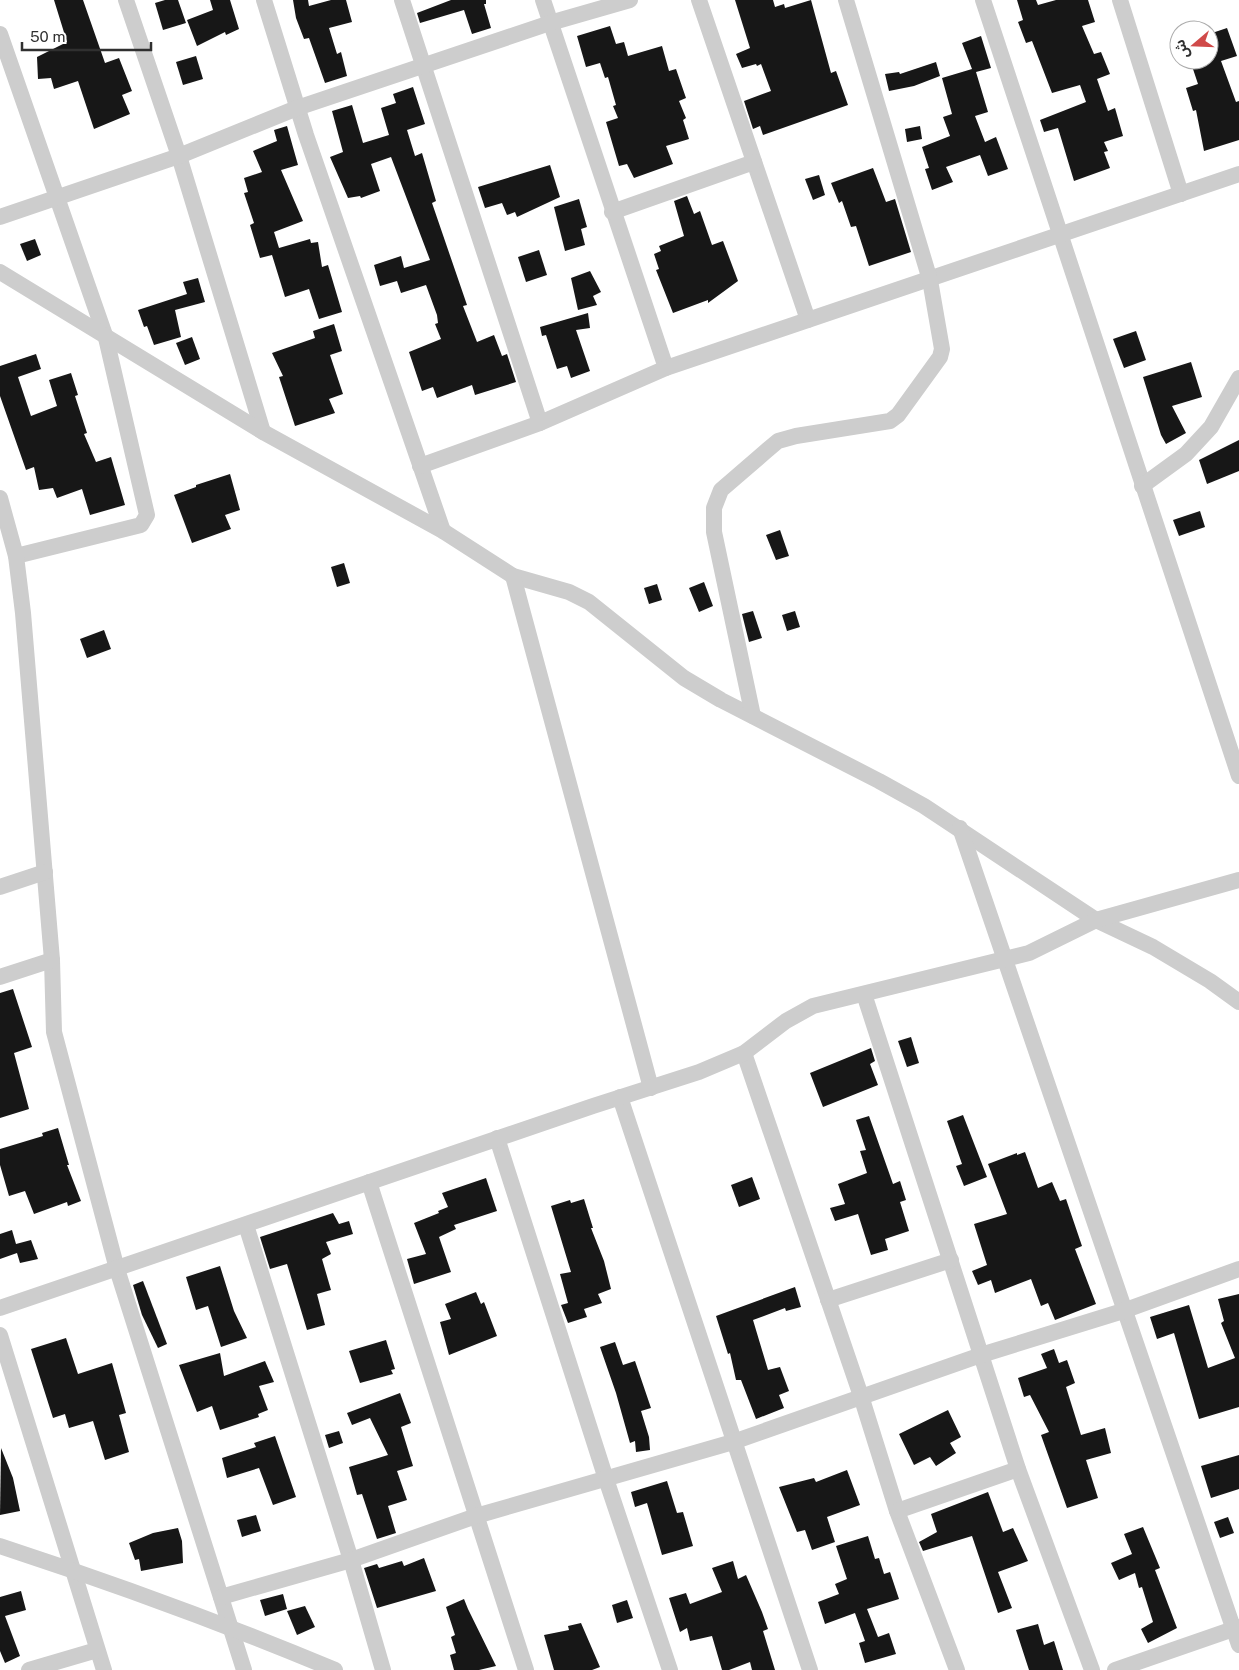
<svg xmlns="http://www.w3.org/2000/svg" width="1239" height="1670" font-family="'Public Sans','Noto Sans Arabic',sans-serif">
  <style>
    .building { fill: #171717 }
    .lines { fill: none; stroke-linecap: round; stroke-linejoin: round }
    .street { stroke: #cdcdcd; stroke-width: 16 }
  </style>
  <rect width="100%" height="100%" fill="#fff"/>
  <g class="building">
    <path d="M54,0H83L105,63L119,58L132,91L122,95L130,114L94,129L78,81L54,89L51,78L38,79L37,57L67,42Z"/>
    <path d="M165,0H178L186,23L163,30L155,3Z"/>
    <path d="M210,0H230L239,29L226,35L225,32L197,46L187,20L213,10Z"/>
    <path d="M293,0H308L309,6L331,0H346L352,22L329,28L337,54L341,52L347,76L325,83L309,38L304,39L296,18Z"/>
    <path d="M451,0H486V4H484L491,28L472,34L464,10L420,23L417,13Z"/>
    <path d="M735,0H773L775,7L784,4L785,8L811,0L831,73L836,71L848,105L763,135L760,126L753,129L744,101L771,91L761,64L757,66L756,64L742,68L736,54L750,48Z"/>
    <path d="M1017,0H1036L1038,5L1056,0H1088L1095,22L1082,26L1094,54L1101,52L1110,74L1097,79L1108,111L1115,108L1123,136L1104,142L1108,151L1104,152L1110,168L1074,181L1058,128L1044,132L1040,120L1086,102L1080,85L1052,93L1032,41L1026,43L1018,22L1023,20Z"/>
    <path d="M610,26L616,44L624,42L628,56L662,46L669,71L676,69L686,98L679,101L686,118L683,120L689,139L666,146L673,164L634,178L627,164L619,166L606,122L618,118L613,106L616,105L608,77L605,78L600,63L586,67L577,36Z"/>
    <path d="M1227,28L1237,56L1221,61L1236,102L1239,101V140L1204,151L1196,110L1193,111L1186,88L1198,84L1190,60H1209V34Z"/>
    <path d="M981,36L991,68L976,72L988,112L975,116L985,142L996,137L1008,169L988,176L980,155L946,167L953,182L932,190L925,169L929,168L922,147L950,136L943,117L952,114L942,78L972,69L962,43Z"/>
    <path d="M196,56L203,79L183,85L176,62Z"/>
    <path d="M936,62L940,76L914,86L889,91L885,74L899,72L900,74Z"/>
    <path d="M413,87L425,124L407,130L415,156L422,153L436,201L432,203L467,305L463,306L477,342L494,335L502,356L507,354L516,382L475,395L472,385L437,398L433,387L422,391L409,352L441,339L435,324L438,323L437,315L426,285L401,293L397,281L380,286L374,265L401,256L404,268L430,260L391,157L371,164L380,191L361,198L360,196L348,198L330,157L343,152L332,111L352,105L363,143L389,135L381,108L396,103L393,94Z"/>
    <path d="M287,126L298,165L281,170L303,221L274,232L279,248L310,239L311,243L318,242L322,267L328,265L342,312L319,319L309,289L285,297L272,255L260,258L250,225L254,223L244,193L248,192L244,178L262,172L253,151L277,141L274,130Z"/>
    <path d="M920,126L922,139L907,142L905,129Z"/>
    <path d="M550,165L560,197L517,217L515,212L507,215L502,203L485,208L478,187Z"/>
    <path d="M873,168L886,202L895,199L911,252L869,266L856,226L851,227L842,201L839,203L831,183Z"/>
    <path d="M819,175L825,195L813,200L805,179Z"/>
    <path d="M687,196L694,214L700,211L712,245L723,241L738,281L708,303V300L673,313L656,270L659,269L654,254L661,251L659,246L684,236L674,201Z"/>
    <path d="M579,199L587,227L581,229L585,245L565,251L554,207Z"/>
    <path d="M35,239L41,255L27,261L20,244Z"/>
    <path d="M539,250L547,275L526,282L518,257Z"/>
    <path d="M590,271L601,292L593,296L597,305L578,310L571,278Z"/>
    <path d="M198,278L205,302L175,310L181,337L154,345L147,326L144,327L138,310L187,294L183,282Z"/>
    <path d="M588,313L590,328L576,330L590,371L571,378L567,366L557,369L546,335L542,336L540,327Z"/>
    <path d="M334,324L342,351L330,355L343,394L329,399L335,413L295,426L279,377L283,376L272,353L315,338L313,331Z"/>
    <path d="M1136,331L1146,360L1124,368L1113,339Z"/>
    <path d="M192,337L200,359L185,365L176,343Z"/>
    <path d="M36,354L41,369L18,377L31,416L57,406L49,380L71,373L78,395L75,396L87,433L84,434L96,462L111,457L125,505L90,515L82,489L57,498L53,488L39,490L34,467L26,470L0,396V366Z"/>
    <path d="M1191,362L1202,397L1172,406L1186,433L1166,444L1161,435L1143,377Z"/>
    <path d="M1239,440V471L1207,484L1199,460Z"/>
    <path d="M230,474L240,510L225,515L231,529L192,543L174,495L196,487V485Z"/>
    <path d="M1200,511L1205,527L1179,536L1173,520Z"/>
    <path d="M780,530L789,556L776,560L766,535Z"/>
    <path d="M344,563L350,583L337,587L331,567Z"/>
    <path d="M704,582L713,606L699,612L689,588Z"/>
    <path d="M657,584L662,600L649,604L644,588Z"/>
    <path d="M753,611L762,638L749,642L742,614Z"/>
    <path d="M795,611L800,627L787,631L782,615Z"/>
    <path d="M104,630L111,649L87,658L80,639Z"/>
    <path d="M13,989L32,1047L14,1053L29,1109L0,1118V993Z"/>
    <path d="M911,1037L919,1063L907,1067L898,1041Z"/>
    <path d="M871,1048L875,1061L870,1064L878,1085L823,1107L810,1073Z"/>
    <path d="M963,1115L987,1177L964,1186L956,1166L962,1164L947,1121Z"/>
    <path d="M869,1116L893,1184L900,1181L906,1200L900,1202L909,1231L885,1239L888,1250L871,1255L858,1214L835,1221L830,1208L845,1204L838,1184L867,1173L860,1151L866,1150L856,1120Z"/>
    <path d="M58,1128L69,1165H67L81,1201L68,1206L67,1202L34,1214L25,1191L9,1196L0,1165V1149L43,1136L42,1133Z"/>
    <path d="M1025,1152L1038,1188L1052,1182L1060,1201L1066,1199L1082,1246L1075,1249L1096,1304L1055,1320L1048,1303L1041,1306L1031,1279L995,1293L991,1280L978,1285L972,1271L987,1265L974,1224L1007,1214L988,1164L1017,1153V1155Z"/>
    <path d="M752,1177L760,1199L739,1207L731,1185Z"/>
    <path d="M486,1178L497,1211L454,1225L456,1229L439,1237L451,1272L414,1284L407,1259L426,1254L414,1223L439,1213L438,1211L448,1207L442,1193Z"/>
    <path d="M584,1199L593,1228H591L604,1261L611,1289L598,1294L602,1303L584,1309L587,1317L568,1323L561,1305L568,1303L560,1274L571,1272L551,1206L570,1200L571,1203Z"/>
    <path d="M333,1213L339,1224L349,1221L353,1234L326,1242L331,1254L322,1259L331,1290L317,1294L325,1325L307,1330L287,1264L270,1269L260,1237Z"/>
    <path d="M12,1230L16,1244L31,1240L38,1259L20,1263L17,1253L0,1259V1234Z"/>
    <path d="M220,1266L234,1311L247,1338L221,1347L208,1306L196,1310L186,1277Z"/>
    <path d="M143,1281L167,1344L158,1348L142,1315L133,1285Z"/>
    <path d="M795,1287L801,1307L786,1311L785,1308L753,1320L768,1370L780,1367L789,1391L779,1395L784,1408L756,1419L741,1380H736L730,1353L728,1354L716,1316Z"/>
    <path d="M476,1292L481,1304L484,1302L497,1336L449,1355L440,1322L451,1319L445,1304Z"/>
    <path d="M1239,1294V1407L1199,1419L1174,1333L1157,1339L1150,1317L1189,1305L1208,1368L1235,1358L1221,1323L1224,1321L1218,1299Z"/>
    <path d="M66,1338L78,1374L112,1363L126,1413L119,1415L129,1452L105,1460L93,1421L69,1428L65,1414L53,1418L31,1349Z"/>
    <path d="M386,1340L395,1369L391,1370L393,1374L360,1383L349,1351Z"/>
    <path d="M615,1342L623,1365L635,1361L651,1408L641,1411L649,1437L650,1450L636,1452L635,1441L630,1443L616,1393L600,1347Z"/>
    <path d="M1054,1349L1059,1363L1067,1360L1075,1383L1066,1387L1081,1435L1105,1428L1111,1453L1086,1460L1098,1498L1067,1508L1041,1435L1049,1432L1030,1395L1024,1397L1018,1378L1047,1368L1041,1354Z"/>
    <path d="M220,1353L224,1376L265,1361L274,1382L259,1386L268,1410L258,1414L259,1417L220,1430L212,1406L197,1412L179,1365Z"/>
    <path d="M400,1393L411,1423L401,1427L413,1466L397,1471L407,1500L388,1506L396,1533L377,1539L362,1494L357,1495L349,1467L388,1455L370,1418L352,1425L347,1413Z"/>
    <path d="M948,1410L961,1437L950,1443L956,1453L936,1466L930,1457L914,1465L899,1434Z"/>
    <path d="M339,1431L343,1443L329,1448L325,1435Z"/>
    <path d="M275,1436L296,1497L273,1505L259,1468L227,1478L222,1458L256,1447L254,1443Z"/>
    <path d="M1,1448L13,1478L20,1511L0,1515Z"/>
    <path d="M1239,1455V1489L1211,1498L1201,1466Z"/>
    <path d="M847,1470L860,1505L827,1517L835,1542L812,1550L805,1530L797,1532L779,1487L814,1478L816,1482Z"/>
    <path d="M667,1481L677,1513L683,1512L693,1546L662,1555L647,1503L635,1507L631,1492Z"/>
    <path d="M988,1492L1003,1532L1013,1528L1028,1561L998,1572L1012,1608L998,1613L972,1536L923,1551L919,1542L937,1532L931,1514Z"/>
    <path d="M256,1515L261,1531L242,1537L237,1520Z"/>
    <path d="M1228,1517L1234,1533L1220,1538L1214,1522Z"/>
    <path d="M1143,1527L1160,1568L1155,1570L1177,1628L1148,1643L1141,1629L1153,1622L1142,1587L1139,1588L1135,1573L1119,1580L1111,1563L1132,1554L1124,1534Z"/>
    <path d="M178,1528L182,1541L183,1563L141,1571L139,1559L135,1560L129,1543L153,1533Z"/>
    <path d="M868,1536L875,1559L879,1558L884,1574L890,1572L899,1599L867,1609L878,1637L889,1633L896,1654L865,1663L859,1643L865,1641L855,1613L825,1624L818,1602L839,1594L835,1584L847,1579L836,1546Z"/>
    <path d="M424,1558L436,1591L377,1608L364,1568L377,1564L379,1568L402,1561L404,1566Z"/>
    <path d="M733,1561L738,1579L746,1575L762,1612L768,1629L763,1631L775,1670H752L750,1662L729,1670H722L712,1636L690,1641L687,1628L680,1632L669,1598L686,1593L690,1604L722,1592L712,1568Z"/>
    <path d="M21,1591L26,1610L5,1616L20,1656L5,1663L0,1651V1597Z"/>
    <path d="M283,1594L287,1609L265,1616L260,1600Z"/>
    <path d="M464,1599L468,1609L496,1666L479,1670H454L450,1655L456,1653L451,1637L455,1635L446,1607Z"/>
    <path d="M627,1600L633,1618L617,1623L612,1605Z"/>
    <path d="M305,1606L315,1627L297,1635L287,1611Z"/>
    <path d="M581,1623L600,1667L592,1670H554L544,1635L569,1630L568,1626Z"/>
    <path d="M1038,1624L1044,1645L1054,1641L1063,1670H1029L1016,1630Z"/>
  </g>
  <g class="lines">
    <g class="street">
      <path d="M126,0L179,156L263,432"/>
      <path d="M264,0L306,135L443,531"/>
      <path d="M402,0L540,423"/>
      <path d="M543,0L666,368"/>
      <path d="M699,0L808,320"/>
      <path d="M983,0L1239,776"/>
      <path d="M1120,0L1181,194"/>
      <path d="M0,34L106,338L147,515L141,525L16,556"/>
      <path d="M612,212L754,162"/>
      <path d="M0,217L179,156L297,108L550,23L630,0"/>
      <path d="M0,272L263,432L443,531L513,576L569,592L589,602L684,678L721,700L879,781L924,806L1096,920L1153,947L1210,981L1239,1002"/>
      <path d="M420,466L540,423L666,368L1239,174"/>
      <path d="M1142,486L1186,454L1211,427L1239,378"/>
      <path d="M0,498L16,556L23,613L52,960L54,1032L117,1269L244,1670"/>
      <path d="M513,576L651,1088"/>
      <path d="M753,716L714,532V508L721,490L765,452L778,441L796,436L890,421L898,415L940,357L942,349L930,280L846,0"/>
      <path d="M960,828L1239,1645"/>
      <path d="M0,887L45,872"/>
      <path d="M0,977L52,960"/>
      <path d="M864,994L1018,1469L1092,1670"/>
      <path d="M744,1053L861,1396L897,1511L957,1670"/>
      <path d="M620,1097L810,1670"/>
      <path d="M497,1138L606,1479L670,1670"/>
      <path d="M369,1182L526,1670"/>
      <path d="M246,1225L351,1560L383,1670"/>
      <path d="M828,1300L951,1260"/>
      <path d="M0,1308L593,1106L699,1072L744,1053L786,1021L813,1006L1029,953L1096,920L1239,880"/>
      <path d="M0,1335L104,1670"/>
      <path d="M897,1511L1018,1469"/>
      <path d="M0,1546C113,1583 225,1624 335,1670"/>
      <path d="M221,1597L351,1560L476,1516L733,1442L981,1355L1123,1311L1239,1269"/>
      <path d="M29,1670L97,1650"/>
      <path d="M1115,1670L1239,1627"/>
    </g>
  </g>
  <g transform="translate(1194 45) rotate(251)"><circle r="24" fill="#ffffff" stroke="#acacac"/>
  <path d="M0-4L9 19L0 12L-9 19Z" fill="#d04a49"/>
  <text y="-8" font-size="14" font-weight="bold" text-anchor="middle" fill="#303030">ش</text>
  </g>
  <path d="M22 42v8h129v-8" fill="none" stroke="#303030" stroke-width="2.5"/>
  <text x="30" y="42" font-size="15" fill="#303030" stroke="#ffffff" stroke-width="4" paint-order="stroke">50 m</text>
</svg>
